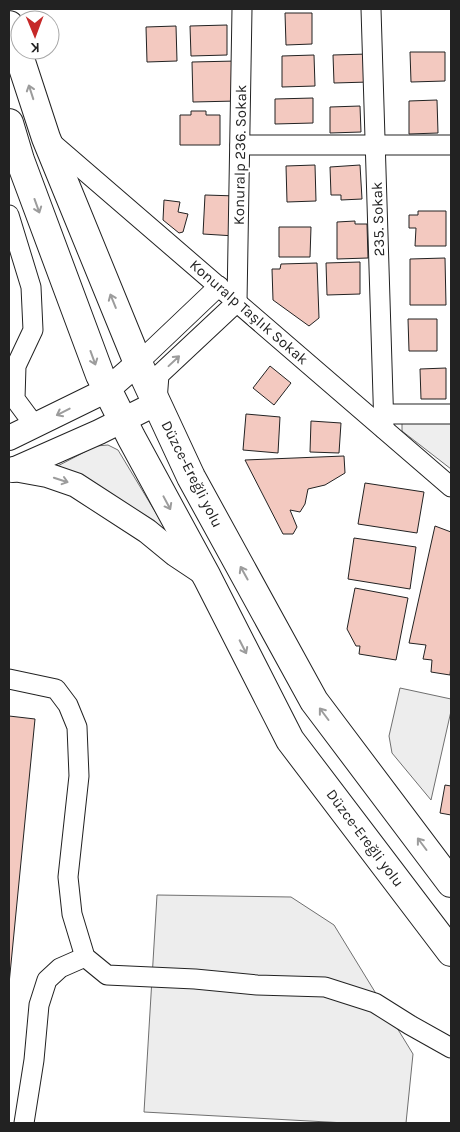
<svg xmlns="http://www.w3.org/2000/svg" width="460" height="1132" font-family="Karla,sans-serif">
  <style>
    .green { fill: #eee; stroke: #6f6f6f }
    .parking { fill: #ededed; stroke: #6f6f6f }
    .building { fill: #f3c9c0; stroke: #222 }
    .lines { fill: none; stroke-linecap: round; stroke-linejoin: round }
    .minor-casing { stroke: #222; stroke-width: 21 }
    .major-casing { stroke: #222; stroke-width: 26 }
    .highway-casing { stroke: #222; stroke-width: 30 }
    .minor { stroke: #fff; stroke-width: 19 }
    .major { stroke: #fff; stroke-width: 24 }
    .highway { stroke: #fff; stroke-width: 28 }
    .oneway { stroke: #9c9c9c }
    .labels { text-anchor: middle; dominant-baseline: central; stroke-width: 4; stroke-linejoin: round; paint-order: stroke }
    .street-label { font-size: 15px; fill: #222; stroke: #fff }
  </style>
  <rect width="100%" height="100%" fill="#fff"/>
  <g class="green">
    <path d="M402,420H451V469L402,431Z"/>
    <path d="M108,445L118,450L168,533L50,470L96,446Z"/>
  </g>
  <g class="parking">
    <path d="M400,688L451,699V711L431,800L392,753L389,736Z"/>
    <path d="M157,895L291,897L334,925L413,1054L406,1123H346L144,1112Z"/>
  </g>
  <g class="building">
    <path d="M285,13H312V44L286,45Z"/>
    <path d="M227,25V55L191,56L190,26Z"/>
    <path d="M176,26L177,61L147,62L146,27Z"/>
    <path d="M410,52H445V81L411,82Z"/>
    <path d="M368,54L369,82L334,83L333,55Z"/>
    <path d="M314,55L315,86L282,87V56Z"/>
    <path d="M236,61L237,101L193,102L192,62Z"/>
    <path d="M313,98V123L275,124V99Z"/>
    <path d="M437,100L438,133L409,134V101Z"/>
    <path d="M360,106L361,132L330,133V107Z"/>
    <path d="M191,111H206V115H220V145H180V115H191Z"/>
    <path d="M315,165L316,201L287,202L286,166Z"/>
    <path d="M360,165L362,199L341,200V195H331L330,167Z"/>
    <path d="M205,195L237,196L235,236L203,234Z"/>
    <path d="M164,200L180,202L178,212L188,214L183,232L179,233L163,220Z"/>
    <path d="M418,211H446V246H415L416,228H409V215H418Z"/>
    <path d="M355,221V224H367L368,258L337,259V222Z"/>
    <path d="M279,227H311L310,257H279Z"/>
    <path d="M445,258L446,305H410V259Z"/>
    <path d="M360,262V294L327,295L326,263Z"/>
    <path d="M317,263L319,318L309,326L273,300L272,269H280L281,264Z"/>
    <path d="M408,319H437V351H409Z"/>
    <path d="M270,366L291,383L274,405L253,388Z"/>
    <path d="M446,368V399H421L420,369Z"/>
    <path d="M246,414L280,417L278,453L243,450Z"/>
    <path d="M311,421L341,423L339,453L310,452Z"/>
    <path d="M344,456L345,473L325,485L308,489L305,504L300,512L290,510L297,527L293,534H283L245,460Z"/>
    <path d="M365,483L424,492L417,533L358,524Z"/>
    <path d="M435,526L451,532V665L450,675L431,672L432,660L423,659L426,645L409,643Z"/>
    <path d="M354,538L416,547L410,589L348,579Z"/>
    <path d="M355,588L408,598L396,660L359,654L360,646H356L347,629Z"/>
    <path d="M9,716L35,719L9,984Z"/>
    <path d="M445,785L451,786V815L440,813Z"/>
  </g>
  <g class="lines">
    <defs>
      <g id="minor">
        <path d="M371,9L384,429"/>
        <path d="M51,142L451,487"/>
        <path d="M240,145H451"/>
        <path d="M9,215L31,287L33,330L16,366L15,399L35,426"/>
        <path d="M138,363L219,286"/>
        <path d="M157,401L159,375L237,302L242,9"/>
        <path d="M384,414H451"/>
        <path d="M9,679L56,689L68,705L77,727L79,776L68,877L72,914L85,957L107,975L195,979L257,985L325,987L375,1003L410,1025L451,1048"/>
        <path d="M24,1123L34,1060L39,1005L47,980L60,968L85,957"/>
      </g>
      <g id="major">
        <path d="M9,438L107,390L138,363"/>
        <path d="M14,469L47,475L76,485L147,531L175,554L205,574"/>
        <path d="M13,470L99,432L157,403"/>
      </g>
      <g id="highway">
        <path d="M9,25L46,138L138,363L191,477L314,701L451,883"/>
        <path d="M9,123L20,160L100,375L131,437L207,577L290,740L451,952"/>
      </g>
    </defs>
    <use href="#minor" class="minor-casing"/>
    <use href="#major" class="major-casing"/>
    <use href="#highway" class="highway-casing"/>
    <use href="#minor" class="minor"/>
    <use href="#major" class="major"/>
    <use href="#highway" class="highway"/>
  </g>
  <defs><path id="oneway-shaft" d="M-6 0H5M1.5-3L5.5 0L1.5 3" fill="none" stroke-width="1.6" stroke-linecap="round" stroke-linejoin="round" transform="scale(1.25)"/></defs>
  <g class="oneway">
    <use href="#oneway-shaft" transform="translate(31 92) rotate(-108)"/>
    <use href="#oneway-shaft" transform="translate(37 206) rotate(70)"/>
    <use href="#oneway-shaft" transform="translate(113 301) rotate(-112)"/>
    <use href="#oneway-shaft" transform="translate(93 358) rotate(70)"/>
    <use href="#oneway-shaft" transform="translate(174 361) rotate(-43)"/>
    <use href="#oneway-shaft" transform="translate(63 412) rotate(153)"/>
    <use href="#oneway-shaft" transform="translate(61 480) rotate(18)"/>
    <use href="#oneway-shaft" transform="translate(167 503) rotate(62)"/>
    <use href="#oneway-shaft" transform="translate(244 573) rotate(-119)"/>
    <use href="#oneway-shaft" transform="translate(243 647) rotate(63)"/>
    <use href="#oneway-shaft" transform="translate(324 714) rotate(-127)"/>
    <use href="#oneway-shaft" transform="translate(422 844) rotate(-127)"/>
  </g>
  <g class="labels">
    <g class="street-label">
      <text transform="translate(240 155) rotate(-89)">Konuralp 236. Sokak</text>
      <text transform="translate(378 219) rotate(-92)">235. Sokak</text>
      <text transform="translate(249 312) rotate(41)">Konuralp Taşlık Sokak</text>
      <text transform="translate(192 474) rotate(63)">Düzce-Ereğli yolu</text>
      <text transform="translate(365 838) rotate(53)">Düzce-Ereğli yolu</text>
    </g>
  </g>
  <rect width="460" height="1132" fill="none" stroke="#222222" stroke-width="20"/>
  <g transform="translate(35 35) rotate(179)"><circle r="24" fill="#ffffff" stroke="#a7a7a7"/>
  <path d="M0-4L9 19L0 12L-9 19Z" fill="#c62828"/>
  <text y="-8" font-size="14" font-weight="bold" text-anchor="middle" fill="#222222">K</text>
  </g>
</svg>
